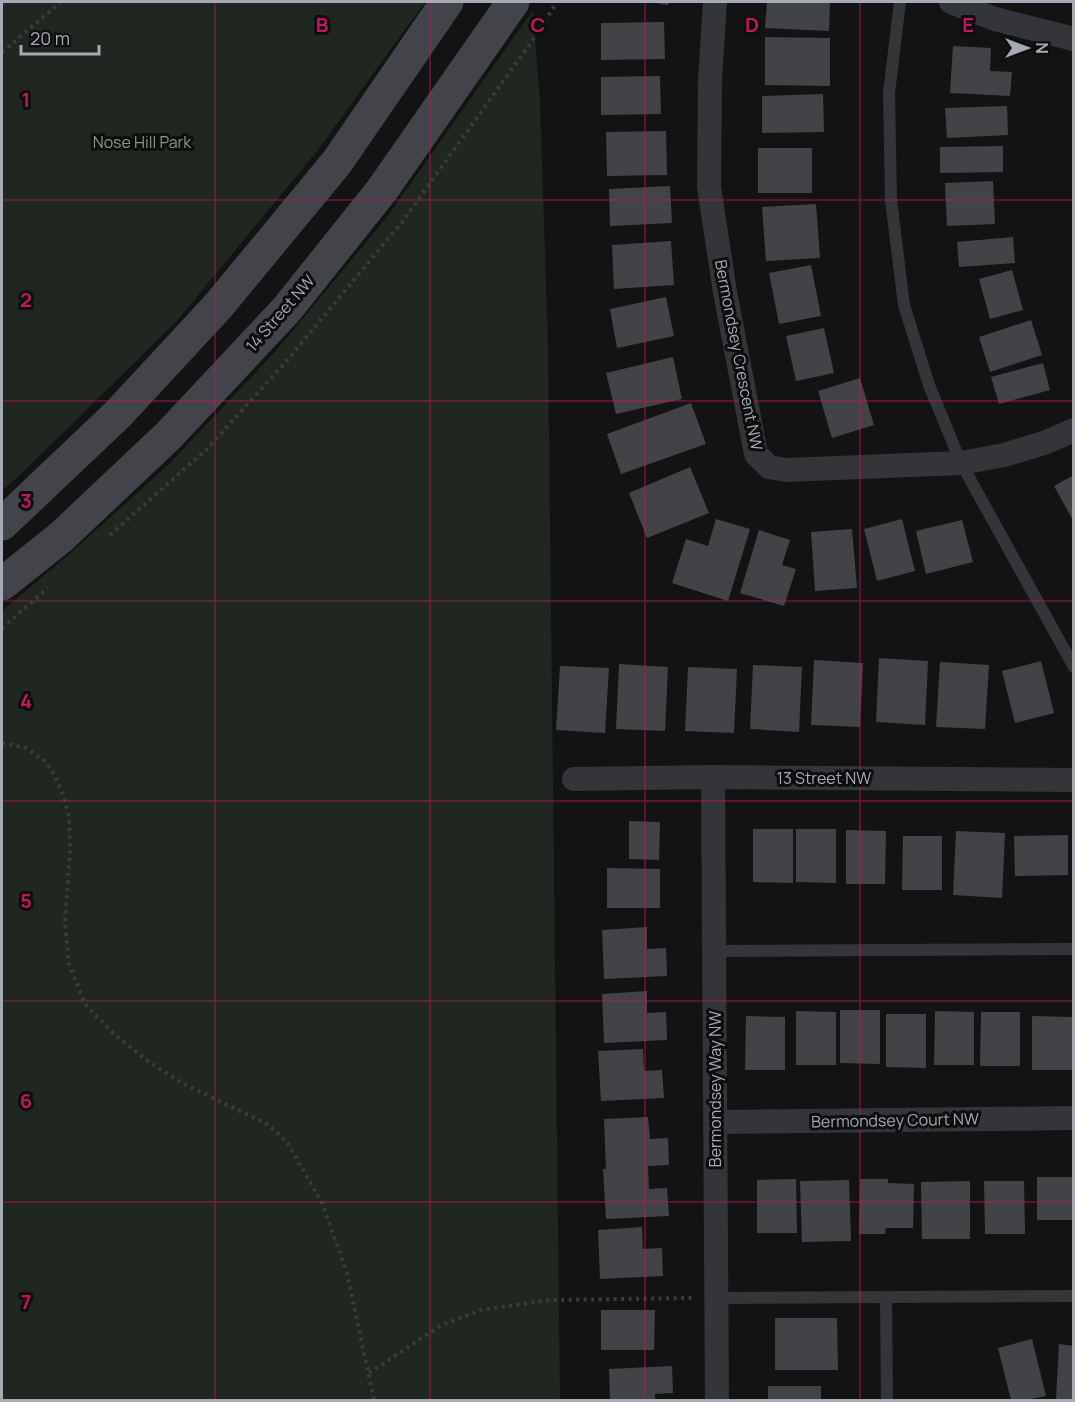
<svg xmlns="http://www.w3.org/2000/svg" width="1075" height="1402" font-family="Manrope,sans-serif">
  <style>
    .green { fill: #1f2720 }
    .building { fill: #424347 }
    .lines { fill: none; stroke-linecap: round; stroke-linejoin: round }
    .path { stroke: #3a3c40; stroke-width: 4; stroke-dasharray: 3 4.5; stroke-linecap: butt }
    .service { stroke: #343539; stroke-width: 12 }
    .minor { stroke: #343539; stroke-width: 24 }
    .secondary { stroke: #424449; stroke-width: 33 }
    .grid { fill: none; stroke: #c2185b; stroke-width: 1.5; stroke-opacity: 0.55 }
    .labels { text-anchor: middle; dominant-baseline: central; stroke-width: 6; stroke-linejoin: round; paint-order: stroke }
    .park-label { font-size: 16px; fill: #7e9e80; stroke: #0e0e0f }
    .street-label { font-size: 16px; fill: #a5aab4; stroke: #0e0e0f }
    .grid-label { font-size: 20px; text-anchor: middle; font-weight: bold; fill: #c2185b; stroke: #0e0e0f; stroke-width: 6; stroke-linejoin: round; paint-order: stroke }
  </style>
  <rect width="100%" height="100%" fill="#131314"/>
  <g class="green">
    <path d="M2,2H425L318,150L176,322L22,473L2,491Z"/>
    <path d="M533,10L540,102L548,347L560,1400H2V611L74,550L168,465L275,352L387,217Z"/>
  </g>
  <g class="building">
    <path d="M650,2H669L668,5Z"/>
    <path d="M767,2H830L829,31L765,28Z"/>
    <path d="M664,22L665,59L601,60V23Z"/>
    <path d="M765,37L830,38V86L765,85Z"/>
    <path d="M953,46L991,48L990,71L1012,72L1010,96L950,93Z"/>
    <path d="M660,76L661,114L601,115V77Z"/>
    <path d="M823,94L824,132L762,133V96Z"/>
    <path d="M1007,106L1008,135L947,138L945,108Z"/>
    <path d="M666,131L667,175L607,176L606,132Z"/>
    <path d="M1003,146V172L940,173V147Z"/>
    <rect x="758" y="148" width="54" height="45"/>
    <path d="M993,181L995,224L947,226L945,183Z"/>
    <path d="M670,186L672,223L610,226L609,189Z"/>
    <path d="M816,204L820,258L766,261L762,207Z"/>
    <path d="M1013,237L1015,263L959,267L957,242Z"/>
    <path d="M671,241L674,285L614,289L612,245Z"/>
    <path d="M811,265L821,316L779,324L769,273Z"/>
    <path d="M1012,270L1023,310L990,319L979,279Z"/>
    <path d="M666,297L674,336L617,348L610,309Z"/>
    <path d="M1031,320L1042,355L990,372L979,337Z"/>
    <path d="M824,328L834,373L796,381L786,336Z"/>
    <path d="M673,357L682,399L616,414L606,373Z"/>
    <path d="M1043,363L1050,390L999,404L991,377Z"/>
    <path d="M860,378L874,425L832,438L818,391Z"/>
    <path d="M691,403L706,444L621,474L607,434Z"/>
    <path d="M690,467L709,513L647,538L629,493Z"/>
    <path d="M1074,475V522L1054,486Z"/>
    <path d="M716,519L750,529L728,601L672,583L686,539L708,546Z"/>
    <path d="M902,519L915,571L877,581L864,529Z"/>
    <path d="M962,520L973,562L926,574L916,531Z"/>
    <path d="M852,529L857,588L815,591L811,532Z"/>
    <path d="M759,530L790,540L782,565L796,569L784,606L740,593Z"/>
    <path d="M879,658L928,661L925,725L876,722Z"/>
    <path d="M814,660L863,663L860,727L811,725Z"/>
    <path d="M1041,661L1054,713L1015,723L1002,671Z"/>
    <path d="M940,662L989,665L985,729L936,727Z"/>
    <path d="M619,664L668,667L665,731L616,729Z"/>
    <path d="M753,665L802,667L799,732L750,729Z"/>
    <path d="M560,666L609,668L605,733L556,730Z"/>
    <path d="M688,667L737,669L734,733L685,731Z"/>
    <path d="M629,821L660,822L659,860L629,859Z"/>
    <path d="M753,829H793V883L753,882Z"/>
    <path d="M796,829H836V883L796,882Z"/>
    <path d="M846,830L886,831L885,884H846Z"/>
    <path d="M956,831L1005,833L1002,898L953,895Z"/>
    <path d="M1068,835V875L1015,876L1014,836Z"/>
    <path d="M903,836H942V890H902Z"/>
    <path d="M607,868L660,869V908H607Z"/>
    <path d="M647,927V949L666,948L667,976L604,979L602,930Z"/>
    <path d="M647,991V1013L666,1012L667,1040L604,1043L602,994Z"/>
    <path d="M840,1010H880V1064L840,1063Z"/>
    <path d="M796,1011L836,1012V1065H796Z"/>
    <path d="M935,1011L974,1012V1065H934Z"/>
    <path d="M981,1012H1020V1066H980Z"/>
    <path d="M886,1014H926V1068L886,1067Z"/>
    <path d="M746,1016L785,1017V1070H745Z"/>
    <path d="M1032,1016L1072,1017V1070H1032Z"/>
    <path d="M643,1049L644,1071L662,1070L664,1098L601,1101L598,1051Z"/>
    <path d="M648,1117L650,1139L668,1138L669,1165L648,1166L649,1189L667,1188L669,1216L606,1219L603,1169H606L604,1119Z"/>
    <rect x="1037" y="1177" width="37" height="43"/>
    <path d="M796,1179L797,1233H757V1180Z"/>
    <path d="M860,1179H888V1183L914,1184L913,1228H886L885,1234H859Z"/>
    <path d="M849,1180L851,1241L802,1242L800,1181Z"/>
    <path d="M970,1181V1239H922L921,1182Z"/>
    <path d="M984,1181H1024L1025,1234H985Z"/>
    <path d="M642,1227L643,1249L662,1248L663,1276L600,1279L598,1230Z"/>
    <path d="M601,1310H655L654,1350H601Z"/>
    <path d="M775,1318H837L838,1370H775Z"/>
    <path d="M1032,1339L1046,1396L1026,1400H1011L998,1348Z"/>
    <path d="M1059,1344L1074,1346V1400H1056Z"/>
    <path d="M672,1366L673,1393L655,1394V1400H610L609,1369Z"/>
    <rect x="768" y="1386" width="53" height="14"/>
  </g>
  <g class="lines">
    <g class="path">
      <path d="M2,52L61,2"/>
      <path d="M110,535L207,449L290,357L402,222L532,41L557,2"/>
      <path d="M2,628L48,588"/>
      <path d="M2,743L26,748L45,761L54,774L63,795L69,817L70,849L65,923L69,964L85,1004L114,1034L149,1062L182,1083L267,1124L287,1142L322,1203L347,1273L374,1400"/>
      <path d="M369,1373L440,1326L481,1310L551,1300L692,1298"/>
    </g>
    <g class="service">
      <path d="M900,2L889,93L891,200L904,305L929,385L961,463L1074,667"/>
      <path d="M713,951L1074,949"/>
      <path d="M886,1297L887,1400"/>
      <path d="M716,1298L1074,1296"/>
    </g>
    <g class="minor">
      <path d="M715,2L710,81L709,187L725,292L756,454L769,467L787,470L961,463L1004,455L1044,443L1074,430"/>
      <path d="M951,2L995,19L1074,39"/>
      <path d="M713,777L717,1400"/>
      <path d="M574,779L713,777L1074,780"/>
      <path d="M716,1122L1074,1118"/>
    </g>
    <g class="secondary">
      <path d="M2,524L118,414L219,305L337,162L447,2"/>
      <path d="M2,584L61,537L168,436L287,309L382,190L513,2"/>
    </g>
  </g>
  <path class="grid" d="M215,2V1400M430,2V1400M645,2V1400M860,2V1400M2,200H1074M2,401H1074M2,601H1074M2,801H1074M2,1001H1074M2,1202H1074"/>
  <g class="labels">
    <g class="park-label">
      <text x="142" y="142">Nose Hill Park</text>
    </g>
    <g class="street-label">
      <text transform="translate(280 313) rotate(-49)">14 Street NW</text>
      <text transform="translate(739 355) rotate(79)">Bermondsey Crescent NW</text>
      <text x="824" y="778">13 Street NW</text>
      <text transform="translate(715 1089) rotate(-90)">Bermondsey Way NW</text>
      <text transform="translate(895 1120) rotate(-1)">Bermondsey Court NW</text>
    </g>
  </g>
  <g class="grid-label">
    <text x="322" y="32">B</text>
    <text x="538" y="32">C</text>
    <text x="752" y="32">D</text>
    <text x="968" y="32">E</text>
    <text x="26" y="107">1</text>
    <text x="26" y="307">2</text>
    <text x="26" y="508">3</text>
    <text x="26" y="708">4</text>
    <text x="26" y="908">5</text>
    <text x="26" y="1108">6</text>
    <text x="26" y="1309">7</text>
  </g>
  <rect width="1075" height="1402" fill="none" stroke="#a5aab4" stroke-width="6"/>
  <g transform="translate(1027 48) rotate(90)" stroke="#0e0e0f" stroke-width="4.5" paint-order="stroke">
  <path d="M0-4.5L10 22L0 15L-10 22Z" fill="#a5aab4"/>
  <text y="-9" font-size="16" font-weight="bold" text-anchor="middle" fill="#a5aab4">N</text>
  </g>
  <path d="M21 45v9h78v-9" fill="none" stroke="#a5aab4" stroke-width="3"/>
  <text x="30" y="45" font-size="18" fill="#a5aab4" stroke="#0e0e0f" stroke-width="4.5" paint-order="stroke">20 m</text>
</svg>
